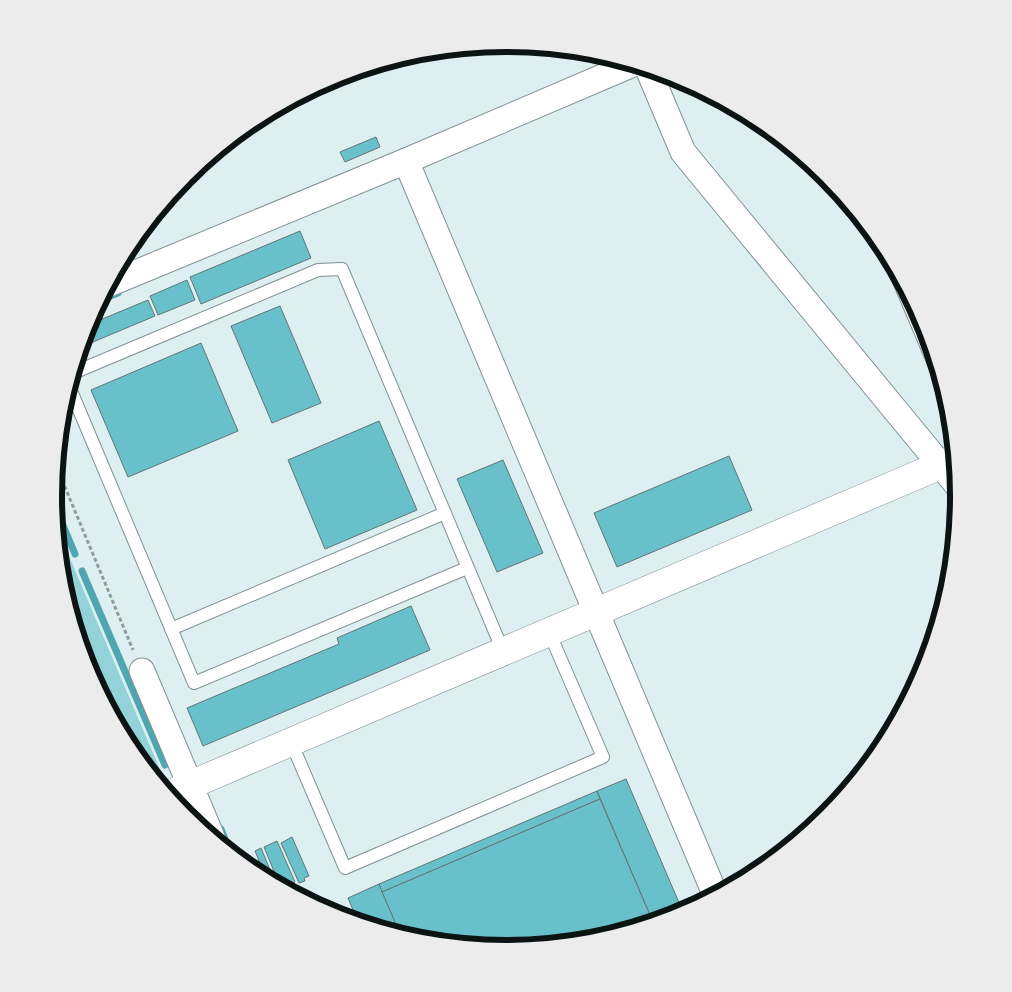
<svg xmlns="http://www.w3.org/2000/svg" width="1012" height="992" font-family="'Exo 2',sans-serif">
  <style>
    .green { fill: #93d2d9 }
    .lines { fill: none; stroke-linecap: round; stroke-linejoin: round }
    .stream { stroke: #4da6b0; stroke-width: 7 }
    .building { fill: #68c1ca; stroke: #647476 }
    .lane-casing { stroke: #809193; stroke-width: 14 }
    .street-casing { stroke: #809193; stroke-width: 27 }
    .secondary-casing { stroke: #809193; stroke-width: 29 }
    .path { stroke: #8f9d9e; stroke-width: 3; stroke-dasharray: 4 2.5; stroke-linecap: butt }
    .lane { stroke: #fff; stroke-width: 12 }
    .street { stroke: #fff; stroke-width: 25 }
    .secondary { stroke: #fff; stroke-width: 28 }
    .rim { fill: none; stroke: #0c1313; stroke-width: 6 }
  </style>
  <rect width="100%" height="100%" fill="#ddeff1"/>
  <path class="green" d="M57,528L165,781L160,784L130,747L126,740L73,620L62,584Z"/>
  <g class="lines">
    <g class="stream">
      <path d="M100,300L118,293"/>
      <path d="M55,506L75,554"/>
      <path d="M82,571L165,765"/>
      <path d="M221,829L230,852"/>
    </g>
  </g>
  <g class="building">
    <path d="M376,137L380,147L345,162L340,152Z"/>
    <path d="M300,231L311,258L201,304L190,277Z"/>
    <path d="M187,280L195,300L158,315L150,296Z"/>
    <path d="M148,300L155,316L81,347L88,325Z"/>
    <path d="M280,306L321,403L272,423L231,326Z"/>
    <path d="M201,343L238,431L128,477L91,390Z"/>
    <path d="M379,421L417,510L325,549L288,460Z"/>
    <path d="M729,456L752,510L617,567L594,513Z"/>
    <path d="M503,460L543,553L497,572L457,479Z"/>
    <path d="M411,606L430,650L203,746L187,708L339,644L337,638Z"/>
    <path d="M85,649L110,706L108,707L88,669L82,650Z"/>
    <path d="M626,779L683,912L653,922L597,791Z"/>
    <path d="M597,791L600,799L382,892L379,884Z"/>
    <path d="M600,799L653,922L594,940L506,948L417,939L400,934L382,892Z"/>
    <path d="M292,837L309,876L304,878L305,881L299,883L281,843Z"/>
    <path d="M277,841L295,882L285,888L280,886L264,847Z"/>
    <path d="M261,848L276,884L266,878L255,851Z"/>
    <path d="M379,884L382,892L400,934L358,922L348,898Z"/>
  </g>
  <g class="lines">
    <defs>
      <g id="lane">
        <path d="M887,253L942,383"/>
        <path d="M73,373L318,270L342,269L503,651"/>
        <path d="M69,386L194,683L467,568"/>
        <path d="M171,629L445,513"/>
        <path d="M291,742L345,868L603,757L549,632"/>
      </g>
      <g id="street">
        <path d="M648,69L683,152L957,485"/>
        <path d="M406,161L715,894"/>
        <path d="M109,284L406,161L633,64"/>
        <path d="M142,671L212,837"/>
      </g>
      <path id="secondary" d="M169,795L190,785L955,459"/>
    </defs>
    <use href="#lane" class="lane-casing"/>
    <use href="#street" class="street-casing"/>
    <use href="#secondary" class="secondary-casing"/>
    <path class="path" d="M57,468L133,650"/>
    <use href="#lane" class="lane"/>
    <use href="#street" class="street"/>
    <use href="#secondary" class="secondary"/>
  </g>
  <path d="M0 0H1012V992H0ZM62 496a444 444 0 1 1 888 0a444 444 0 1 1-888 0Z" fill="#ececec" fill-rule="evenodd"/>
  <path class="rim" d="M62 496a444 444 0 1 1 888 0a444 444 0 1 1-888 0Z"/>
</svg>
